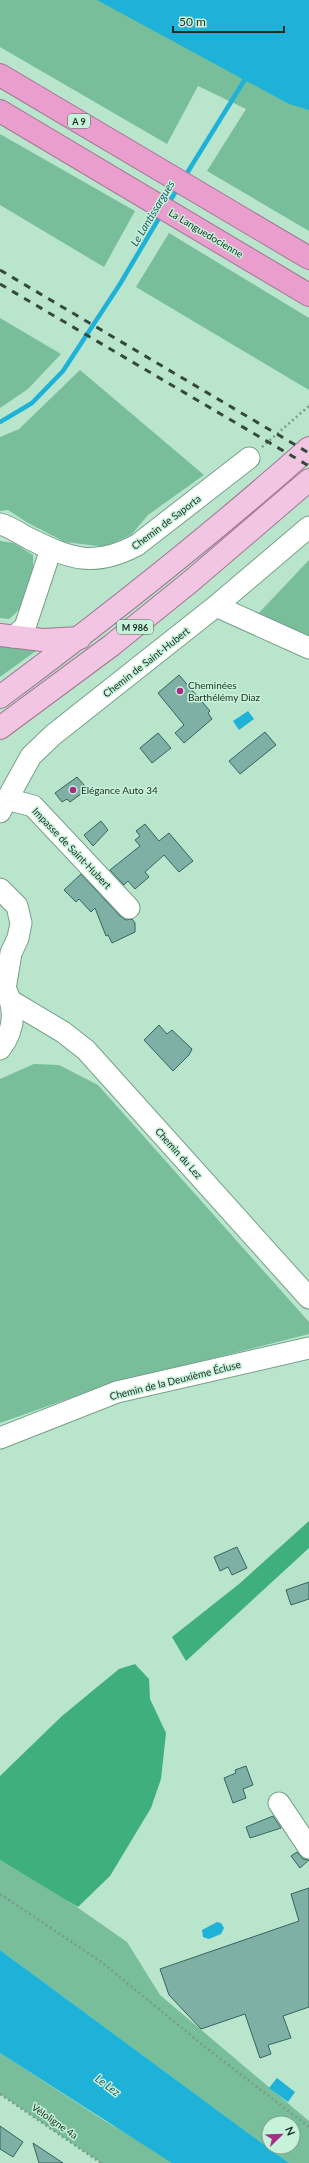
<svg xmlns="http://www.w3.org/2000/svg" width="309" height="2163" font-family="Lato,sans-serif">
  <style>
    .green { fill: #78be9b; fill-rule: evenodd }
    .forest { fill: #3faf7e }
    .water { fill: #1eb2d8 }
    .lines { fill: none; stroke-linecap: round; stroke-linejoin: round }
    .stream { stroke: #1eb2d8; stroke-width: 4.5 }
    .building { fill: #7fb0a6; stroke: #35655d }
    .minor-casing { stroke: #77a08a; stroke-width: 23 }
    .major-casing { stroke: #a17692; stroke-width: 24 }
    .highway-casing { stroke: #a17692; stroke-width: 24 }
    .path { stroke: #7a9b89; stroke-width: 2.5; stroke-dasharray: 2 3; stroke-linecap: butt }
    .minor { stroke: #fff; stroke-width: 21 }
    .major { stroke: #f2c5e2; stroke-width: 22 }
    .highway { stroke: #e99ece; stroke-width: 22 }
    .rail { stroke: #34493e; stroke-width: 3; stroke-dasharray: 7 7; stroke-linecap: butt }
    .poi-dot { fill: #a52d84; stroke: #c7f2da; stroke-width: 1.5 }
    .labels { text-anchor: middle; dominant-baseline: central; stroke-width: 3; stroke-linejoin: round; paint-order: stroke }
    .shield { fill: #c7f2da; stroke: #4f685b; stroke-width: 1 }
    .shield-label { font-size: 9px; font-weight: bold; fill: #1c2d24 }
    .street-label { font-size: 10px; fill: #1c2d24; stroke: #c7f2da }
    .poi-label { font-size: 10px; fill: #1c2d24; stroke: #c7f2da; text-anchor: start }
    .water-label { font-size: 11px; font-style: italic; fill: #235969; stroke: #c7f2da }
  </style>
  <rect width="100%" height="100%" fill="#bae5cd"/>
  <g class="green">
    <path d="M0,0H309V231L207,171L246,109L198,86L167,144L0,47Z"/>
    <path d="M0,134L135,211L104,267L0,205Z"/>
    <path d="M169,233L309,318V390L136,287Z"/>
    <path d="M0,318L61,354L28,389L0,408Z"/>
    <path d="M80,370L204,475L148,515L132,534L106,547L65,542L28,523L8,510L0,511V437L19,429Z"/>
    <path d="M0,541L13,543L33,555C34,578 29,604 9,619L0,618Z"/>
    <path d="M309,560V642L253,619Z"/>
    <path d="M0,645L40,648L0,677Z"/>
    <path d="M34,1064L59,1065L98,1085L309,1322V1334L107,1385L0,1423V1079Z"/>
    <path d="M0,1860L61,1896L127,1942L160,1995L309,2121V2163H289L0,1950ZM269,2123H293V2147H269Z"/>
    <path d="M0,2053L105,2121L176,2163H101L0,2094Z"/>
  </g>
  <g class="forest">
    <path d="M309,1521V1548L186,1661L172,1637L239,1584Z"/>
    <path d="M135,1664L149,1679L150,1699L166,1733L161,1779L151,1808L110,1876L78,1907L0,1860V1776L62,1716L119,1669Z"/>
  </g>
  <g class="water">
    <path d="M97,0H309V110L289,104Z"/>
    <path d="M248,711L254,719L239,730L233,721Z"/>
    <path d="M217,1922L221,1923L224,1928L221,1934L209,1939L203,1937L202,1930Z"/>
    <path d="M0,1950L289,2163H172L0,2053Z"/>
    <path d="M277,2078L295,2092L288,2102L269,2088Z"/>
  </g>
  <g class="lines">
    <g class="stream">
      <path d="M184,178L247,76"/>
      <path d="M168,204L178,188"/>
      <path d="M0,422L32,403L63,371L120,284L162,213"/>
    </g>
  </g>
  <g class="building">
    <path d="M179,675L210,711L208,713L212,719L184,743L175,733L184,725L158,693Z"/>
    <path d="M265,732L276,745L240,774L229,761Z"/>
    <path d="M158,733L171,748L152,763L140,748Z"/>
    <path d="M77,777L85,786V791L70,802L67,799L62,802L55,793Z"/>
    <path d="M101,821L108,830L93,846L84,835Z"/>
    <path d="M145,824L159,841L169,833L193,861L179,872L164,855L145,872L149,877L135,889L128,881L124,885L110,870L140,846L135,840L140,836L136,831Z"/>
    <path d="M81,874L120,916L126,920L132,919L135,923V932L112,943L108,935L106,936L95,908L91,912L79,899L76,902L64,890Z"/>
    <path d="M159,1025L167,1034L172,1030L192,1049L189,1055L173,1071L144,1040Z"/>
    <path d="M237,1547L247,1568L232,1575L228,1567L220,1571L214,1557Z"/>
    <path d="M309,1582V1599L291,1605L286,1590Z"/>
    <path d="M246,1766L253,1785L243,1789L246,1798L233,1803L224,1778L236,1773L235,1770Z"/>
    <path d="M273,1816L281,1828L250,1838L246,1827Z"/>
    <path d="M297,1852L303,1859L309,1860L300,1868L291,1856Z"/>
    <path d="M309,1888V2007L283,2016L291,2038L268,2045L271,2054L260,2058L245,2014L201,2029L169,1995L160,1969L299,1921L291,1894Z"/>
    <path d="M0,2126L23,2142L13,2157L0,2149Z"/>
    <path d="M33,2143L63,2163H39Z"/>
  </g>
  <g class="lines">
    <defs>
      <g id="minor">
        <path d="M0,524C11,527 20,534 30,539C71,559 94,568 137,545L249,458"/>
        <path d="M216,606L309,648"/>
        <path d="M13,637L25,627L51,549"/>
        <path d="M7,799L33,806L129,908"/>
        <path d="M0,812L31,756L53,735L216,606L309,527"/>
        <path d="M0,889L17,906L21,923L18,938L11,953L5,989"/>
        <path d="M11,1001L63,1032L86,1050L309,1298"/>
        <path d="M0,1049C14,1031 16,1012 7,992"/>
        <path d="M0,1438L117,1392L309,1348"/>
        <path d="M279,1803L309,1848"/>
      </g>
      <g id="major">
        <path d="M0,635L43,640L80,638"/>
        <path d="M0,697C106,618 210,536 309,448"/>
        <path d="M0,728L112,645L190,582L309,480"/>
      </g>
      <g id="highway">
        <path d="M0,75L309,258"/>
        <path d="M0,111L309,295"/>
      </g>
    </defs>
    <use href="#minor" class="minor-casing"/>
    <use href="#major" class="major-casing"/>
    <use href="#highway" class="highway-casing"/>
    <g class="path">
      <path d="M262,447L309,406"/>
      <path d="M0,1894L100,1961L209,2050L309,2127"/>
      <path d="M0,2094L101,2163"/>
    </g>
    <use href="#minor" class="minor"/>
    <use href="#major" class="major"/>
    <use href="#highway" class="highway"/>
    <g class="rail">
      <path d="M0,270L309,453"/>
      <path d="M0,284L309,466"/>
    </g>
  </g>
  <g class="poi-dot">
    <circle cx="180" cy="691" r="4"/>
    <circle cx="73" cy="790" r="4"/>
  </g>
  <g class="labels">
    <g class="shield">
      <rect x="68" y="114" width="22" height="14" rx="3"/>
      <rect x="117" y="620" width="36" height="14" rx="3"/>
    </g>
    <g class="shield-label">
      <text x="79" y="121">A 9</text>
      <text x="135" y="627">M 986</text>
    </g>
    <g class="street-label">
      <text transform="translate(206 233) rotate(31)">La Languedocienne</text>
      <text transform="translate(166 522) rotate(-37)">Chemin de Saporta</text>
      <text transform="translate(146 662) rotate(-38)">Chemin de Saint-Hubert</text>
      <text transform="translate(72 848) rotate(46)">Impasse de Saint-Hubert</text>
      <text transform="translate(179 1153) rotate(48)">Chemin du Lez</text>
      <text transform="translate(175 1380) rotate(-14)">Chemin de la Deuxième Écluse</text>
      <text transform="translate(55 2121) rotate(35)">Véloligne 4a</text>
    </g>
    <g class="poi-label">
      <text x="188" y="685">Cheminées<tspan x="188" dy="12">Barthélémy Diaz</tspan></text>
      <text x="81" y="790">Elégance Auto 34</text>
    </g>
    <g class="water-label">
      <text transform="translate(152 213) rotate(-59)">Le Lantissargues</text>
      <text transform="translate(108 2085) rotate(37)">Le Lez</text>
    </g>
  </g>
  <g transform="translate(281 2135) rotate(67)"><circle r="19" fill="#c7f2da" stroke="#83a391"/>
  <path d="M0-3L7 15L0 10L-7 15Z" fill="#a52d84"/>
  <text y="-6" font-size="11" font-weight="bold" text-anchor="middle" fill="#1c2d24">N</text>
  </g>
  <path d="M173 26v6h111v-6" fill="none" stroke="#1c2d24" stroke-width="2"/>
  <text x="179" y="26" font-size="12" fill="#1c2d24" stroke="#c7f2da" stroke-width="3" paint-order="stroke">50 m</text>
</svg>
